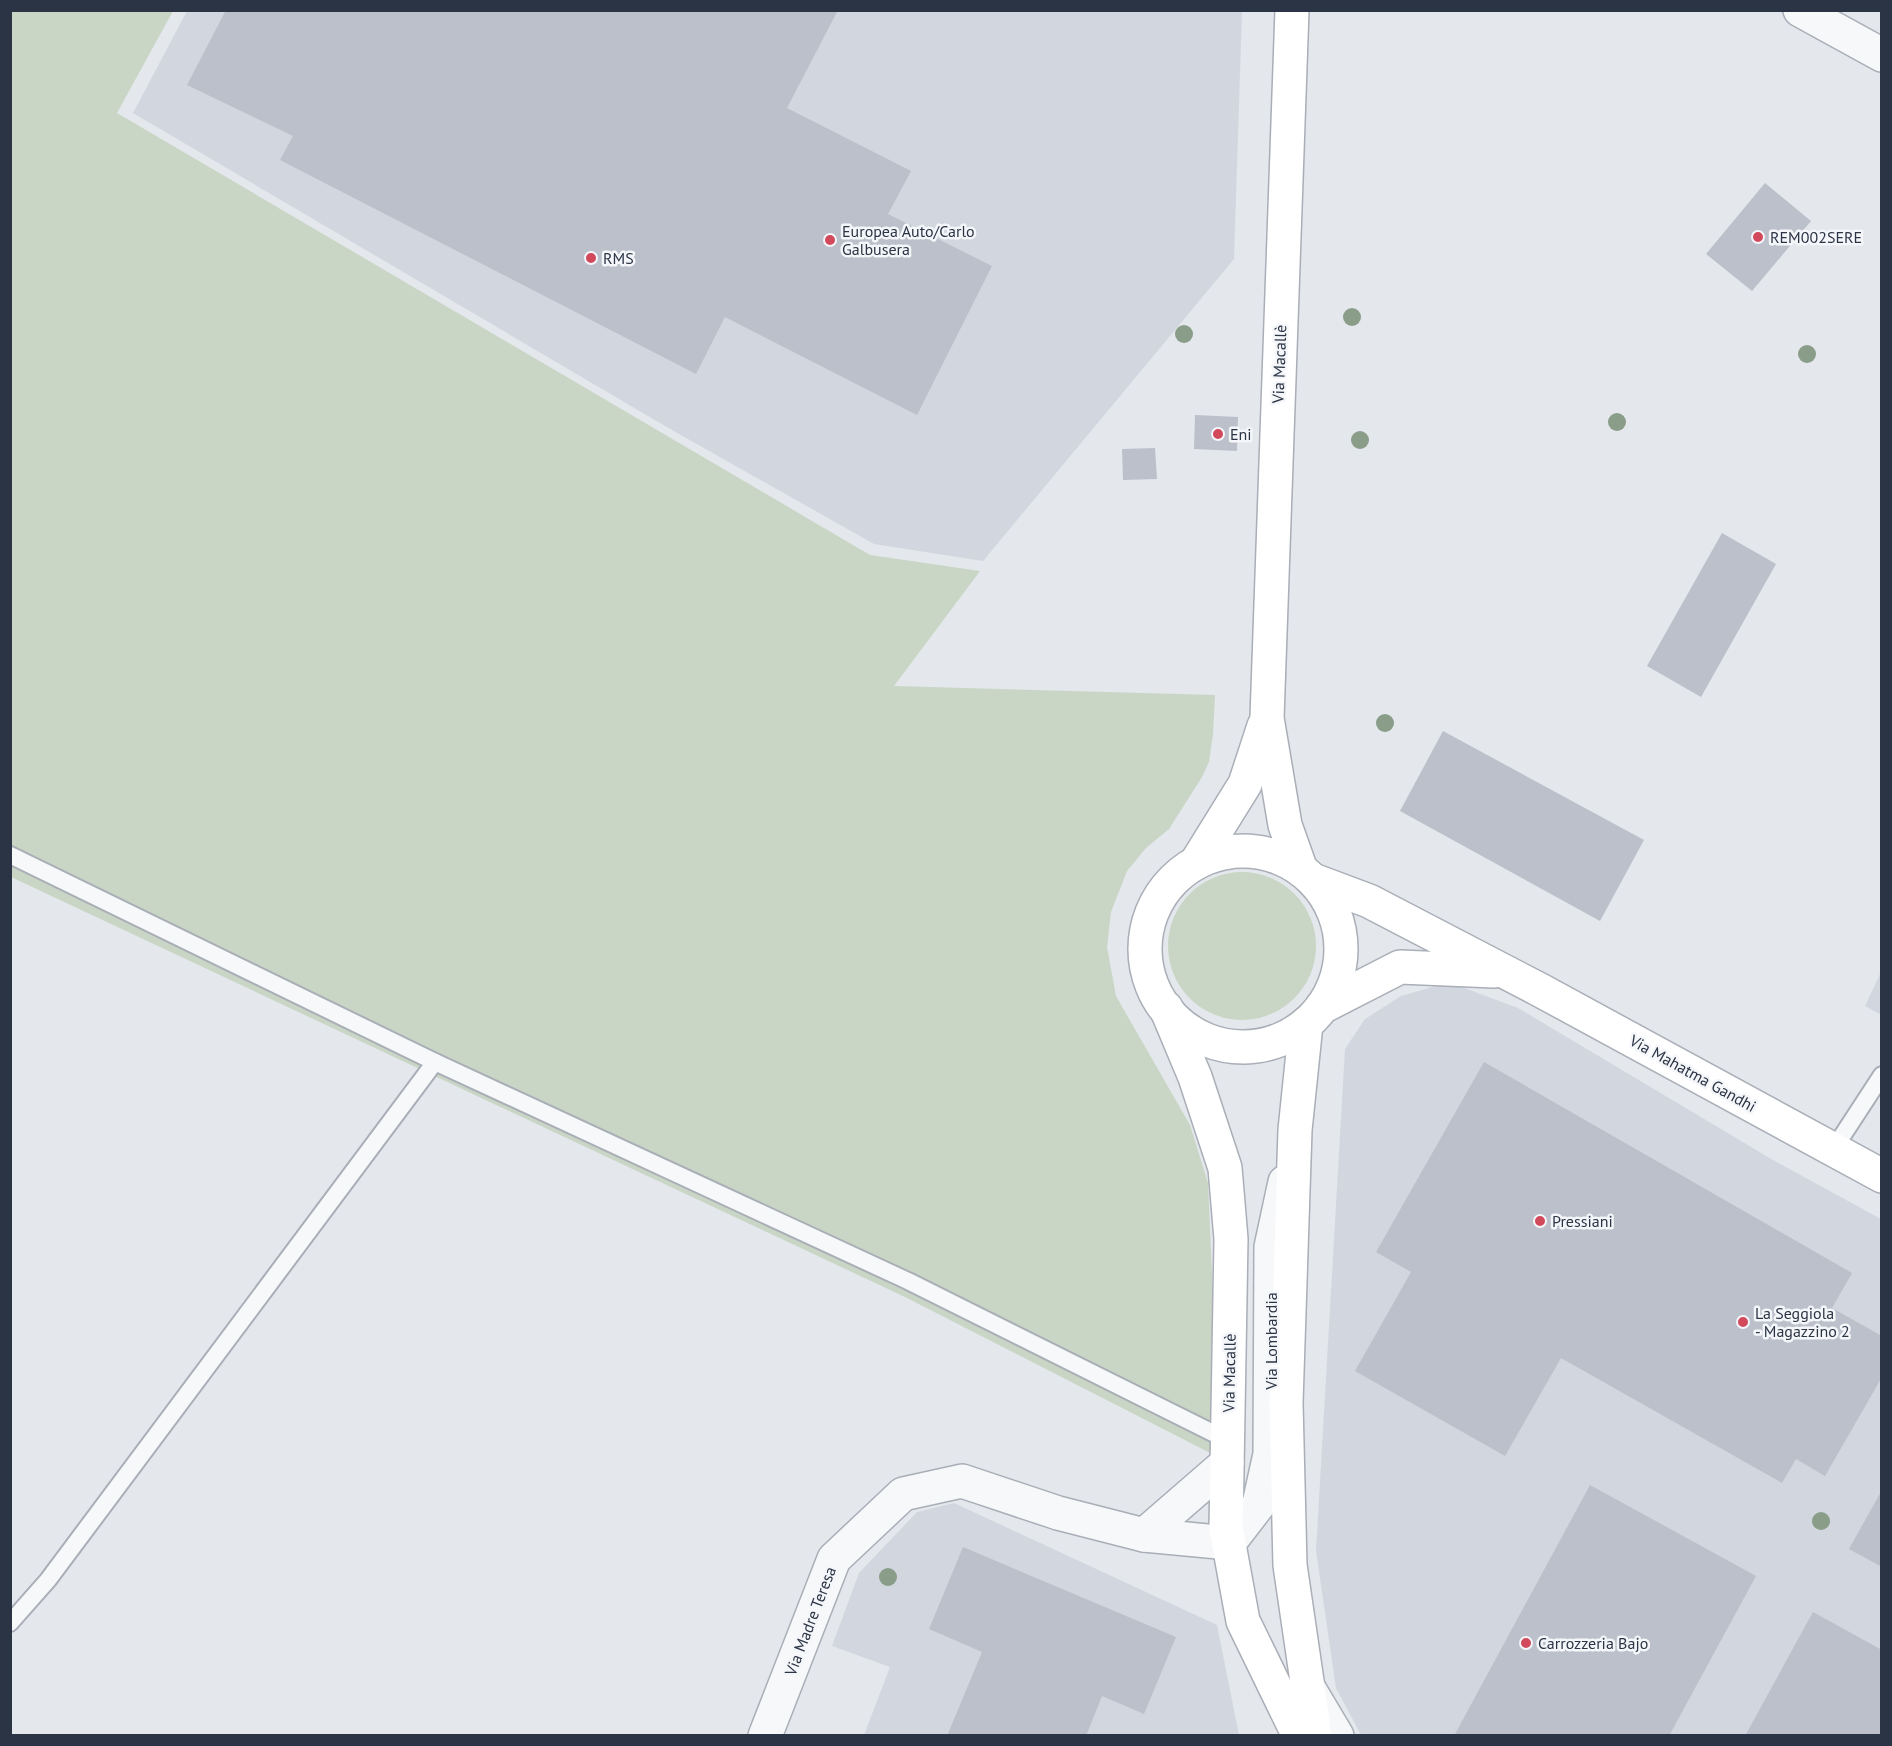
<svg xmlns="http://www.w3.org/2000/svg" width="1892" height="1746" font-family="'PT Sans',sans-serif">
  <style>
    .built { fill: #d2d6de }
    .green { fill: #c9d6c5 }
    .building { fill: #bbc0ca }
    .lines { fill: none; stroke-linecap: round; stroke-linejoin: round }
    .lane-casing { stroke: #a9aeb7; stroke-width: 20 }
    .street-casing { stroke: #a9aeb7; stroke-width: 36 }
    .secondary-casing { stroke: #a9aeb7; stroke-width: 36 }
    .lane { stroke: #f7f8fa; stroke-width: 16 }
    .street { stroke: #f7f8fa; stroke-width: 33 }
    .secondary { stroke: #fff; stroke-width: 33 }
    .tree { fill: #899d89 }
    .poi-dot { fill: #d1495b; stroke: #f4f6f9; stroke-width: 2 }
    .labels { text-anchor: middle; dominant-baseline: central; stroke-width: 5; stroke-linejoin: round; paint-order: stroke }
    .poi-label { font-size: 16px; fill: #2b3445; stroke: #f4f6f9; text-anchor: start }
    .street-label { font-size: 16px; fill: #2b3445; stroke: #f4f6f9 }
  </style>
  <rect width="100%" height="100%" fill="#e4e7ec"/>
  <g class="built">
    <path d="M187,11H1242L1234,259L983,561L874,544L665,426L133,113Z"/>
    <path d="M1881,972V1015L1865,1006Z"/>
    <path d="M1436,986H1459L1518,1008L1773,1160L1881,1219V1735H1361L1336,1688L1316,1551L1345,1049L1365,1019L1401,996Z"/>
    <path d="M954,1503L1217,1625L1239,1735H864L890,1667L832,1646L859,1573L917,1512Z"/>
  </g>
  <g class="green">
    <path d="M11,11H173L117,113L870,555L980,571L894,686L1215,695L1213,734L1209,762L1202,777L1169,829L1146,848L1127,871L1111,912L1107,947L1116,996L1190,1125L1208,1183L1220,1458L905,1297L11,877Z"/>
    <circle cx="1242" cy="946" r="74"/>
  </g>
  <g class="building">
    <path d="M226,10H838L787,108L911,171L888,214L992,266L917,415L725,317L696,374L280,160L293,136L187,85Z"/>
    <path d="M1765,183L1811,221L1752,291L1706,254Z"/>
    <path d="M1195,415L1238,417L1237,451L1194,449Z"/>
    <path d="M1155,448L1157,479L1123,480L1122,449Z"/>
    <path d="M1722,533L1776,564L1701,697L1647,666Z"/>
    <path d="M1443,731L1644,840L1600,921L1400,811Z"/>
    <path d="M1484,1062L1852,1273L1832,1308L1882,1336V1377L1825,1476L1796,1459L1782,1483L1561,1358L1505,1456L1355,1371L1411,1272L1376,1252Z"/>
    <path d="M1590,1485L1756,1576L1669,1736H1454Z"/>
    <path d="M1882,1490V1567L1849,1549Z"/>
    <path d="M963,1547L1176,1637L1144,1714L1102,1696L1086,1736H947L982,1652L929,1629Z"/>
    <path d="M1813,1612L1882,1650V1736H1745Z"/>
  </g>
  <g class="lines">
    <defs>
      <g id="lane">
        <path d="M10,855L435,1062L908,1281L1227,1440"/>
        <path d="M1833,1150L1882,1075"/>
        <path d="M10,1623L48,1580L435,1062"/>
      </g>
      <g id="street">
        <path d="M1800,10L1882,55"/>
        <path d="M1144,1535L1227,1463"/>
        <path d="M1309,1689L1337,1736"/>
        <path d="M765,1736L834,1559L903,1494L962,1481L1058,1513L1144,1535L1229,1543L1259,1504L1270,1454L1271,1247L1285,1182"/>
      </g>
      <g id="secondary">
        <path d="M1292,10L1267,718L1285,825L1301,870"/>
        <circle cx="1243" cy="949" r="98"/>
        <path d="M1196,863L1245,784L1264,726"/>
        <path d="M1313,880L1369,901L1540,990L1882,1176"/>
        <path d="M1322,1007L1400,967L1494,971"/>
        <path d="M1166,1008L1195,1077L1225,1168L1231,1239L1226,1528L1243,1621L1299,1736"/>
        <path d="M1306,1024L1295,1130L1286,1403L1290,1565L1315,1736"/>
      </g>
    </defs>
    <use href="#lane" class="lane-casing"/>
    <use href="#street" class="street-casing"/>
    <use href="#secondary" class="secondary-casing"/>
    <use href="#lane" class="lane"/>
    <use href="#street" class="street"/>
    <use href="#secondary" class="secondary"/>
  </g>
  <g class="tree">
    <circle cx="1352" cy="317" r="9"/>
    <circle cx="1184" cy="334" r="9"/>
    <circle cx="1807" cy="354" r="9"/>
    <circle cx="1617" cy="422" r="9"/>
    <circle cx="1360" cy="440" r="9"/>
    <circle cx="1385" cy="723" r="9"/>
    <circle cx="1821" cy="1521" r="9"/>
    <circle cx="888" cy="1577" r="9"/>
  </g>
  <g class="poi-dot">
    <circle cx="1758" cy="237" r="6"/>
    <circle cx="830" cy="240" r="6"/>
    <circle cx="591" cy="258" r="6"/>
    <circle cx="1218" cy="434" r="6"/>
    <circle cx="1540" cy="1221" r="6"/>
    <circle cx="1743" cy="1322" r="6"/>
    <circle cx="1526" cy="1643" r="6"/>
  </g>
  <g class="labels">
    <g class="poi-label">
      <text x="842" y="231">Europea Auto/Carlo<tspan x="842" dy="18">Galbusera</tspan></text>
      <text x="1770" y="237">REM002SERE</text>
      <text x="603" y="258">RMS</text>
      <text x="1230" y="434">Eni</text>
      <text x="1552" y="1221">Pressiani</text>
      <text x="1755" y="1313">La Seggiola<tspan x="1755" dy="18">- Magazzino 2</tspan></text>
      <text x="1538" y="1643">Carrozzeria Bajo</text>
    </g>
    <g class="street-label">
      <text transform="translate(1279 364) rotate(-88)">Via Macallè</text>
      <text transform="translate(1693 1073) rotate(29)">Via Mahatma Gandhi</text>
      <text transform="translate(1271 1341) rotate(-90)">Via Lombardia</text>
      <text transform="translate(1229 1373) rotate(-89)">Via Macallè</text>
      <text transform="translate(810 1621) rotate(-69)">Via Madre Teresa</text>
    </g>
  </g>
  <rect width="1892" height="1746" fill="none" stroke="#2b3445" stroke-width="24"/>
</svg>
